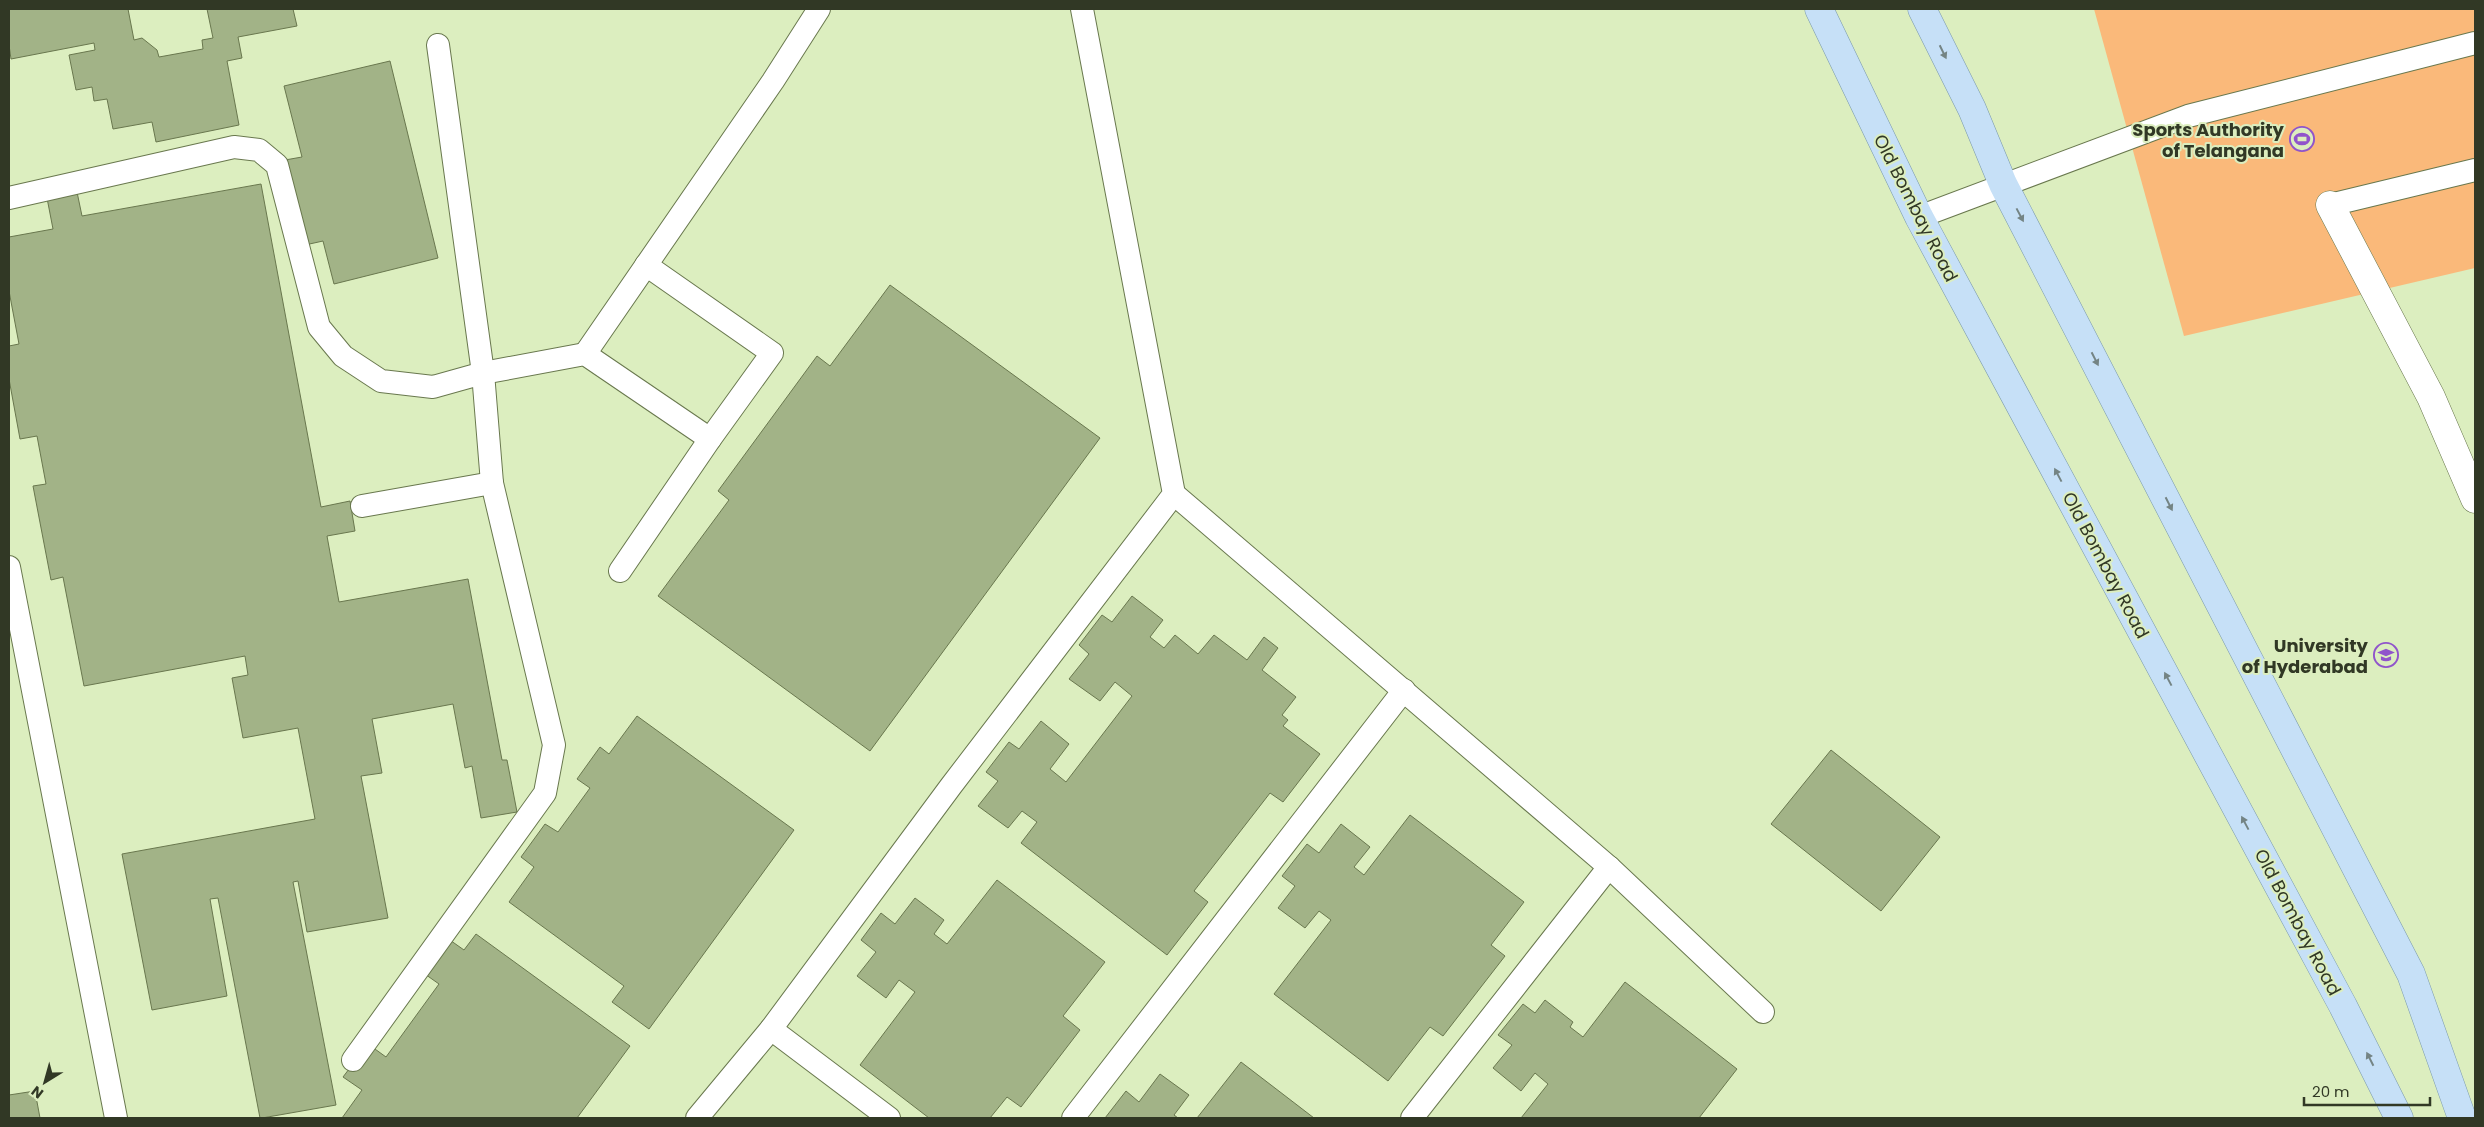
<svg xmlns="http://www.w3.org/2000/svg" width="2484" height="1127" font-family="Poppins,sans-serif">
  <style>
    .grass { fill: #fab97a }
    .building { fill: #a2b387; stroke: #69774e }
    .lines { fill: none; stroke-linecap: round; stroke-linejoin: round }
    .service-casing { stroke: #69784e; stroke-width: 24 }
    .minor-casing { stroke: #69784e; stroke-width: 29 }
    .primary-casing { stroke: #7998aa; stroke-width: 29 }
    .service { stroke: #fff; stroke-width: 22 }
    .minor { stroke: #fff; stroke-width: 28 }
    .primary { stroke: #c6e0f7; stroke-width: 28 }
    .oneway { fill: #748484 }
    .labels { text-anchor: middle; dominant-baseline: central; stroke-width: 4; stroke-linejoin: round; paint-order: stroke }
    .poi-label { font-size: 18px; font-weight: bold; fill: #313825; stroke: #dceebf; text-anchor: end }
    .street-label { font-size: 18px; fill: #313825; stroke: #dceebf }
  </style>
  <rect width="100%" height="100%" fill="#dceebf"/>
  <path class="grass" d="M2094,9H2475V268L2184,336Z"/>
  <g class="building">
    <path d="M9,9H132H128L134,40L142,38L157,50L159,57L203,49L202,40L213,38L207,9H293L297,26L238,37L242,58L227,61L239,125L156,142L152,122L113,129L107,99L94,101L92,87L76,90L69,55L95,50L94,43L11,59L9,45Z"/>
    <path d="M390,61L438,258L334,284L323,241L305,245L285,160L302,157L284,86Z"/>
    <path d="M261,184L321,507L350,501L355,531L327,536L339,602L468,579L502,760H507L517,812L481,818L472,766L465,768L453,704L372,719L382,773L361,776L388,918L307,932L298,881L293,882L336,1105L262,1118H260L218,898L210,899L227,996L152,1010L122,854L315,819L298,728L243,738L232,678L248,675L245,656L84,686L63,577L51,580L33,486L46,484L37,436L20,439L9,379V346L19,344L9,291V237L53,229L47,198L77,192L82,216Z"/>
    <path d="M890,285L1100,438L870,751L658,596L729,500L718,491L817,356L830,366Z"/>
    <path d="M1132,596L1163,620L1150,637L1164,648L1175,635L1198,654L1214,635L1247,660L1264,637L1278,648L1262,670L1296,697L1282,715L1288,720L1283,726L1320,754L1283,802L1270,793L1194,891L1208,902L1167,955L1021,843L1037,822L1022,811L1008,828L978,806L998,781L986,772L1009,742L1019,749L1041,721L1069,744L1050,769L1066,782L1132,696L1115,682L1100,701L1069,679L1089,654L1079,645L1102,615L1112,622Z"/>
    <path d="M637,716L794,830L649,1029L612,1002L624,986L509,902L534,867L521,857L545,824L558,832L590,788L577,779L600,747L609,754Z"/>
    <path d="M1831,750L1940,837L1881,911L1771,824Z"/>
    <path d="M1410,815L1524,902L1491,945L1505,956L1443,1036L1430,1027L1388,1081L1274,994L1331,920L1319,911L1305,928L1278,908L1295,886L1282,876L1307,844L1319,853L1341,824L1370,847L1354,867L1364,875Z"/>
    <path d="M997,880L1105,962L1063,1016L1080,1030L1021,1107L1007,1097L990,1118H929L860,1065L915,992L899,980L886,998L857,976L876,952L861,940L881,913L895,924L915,898L944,920L934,934L947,944Z"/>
    <path d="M476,934L630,1046L577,1118H342L362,1090L343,1077L368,1044L386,1057L439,984L422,972L447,938L464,950Z"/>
    <path d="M1625,982L1737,1069L1699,1118H1521L1548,1084L1535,1073L1521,1091L1493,1068L1512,1045L1498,1035L1523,1004L1535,1013L1545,1000L1573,1022L1570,1027L1583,1037Z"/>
    <path d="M1241,1062L1314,1118H1197Z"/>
    <path d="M1160,1074L1189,1095L1174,1115L1178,1118H1105L1126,1091L1139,1102Z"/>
    <path d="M35,1091L40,1118H9V1095Z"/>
  </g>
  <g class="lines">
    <defs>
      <g id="service">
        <path d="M9,198L234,147L259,150L277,165L319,327L343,356L381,381L433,387L483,373L585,354L710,439L772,353L646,265"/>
        <path d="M2330,205L2475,170"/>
        <path d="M1919,217L2188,116L2475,43"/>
        <path d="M585,354L773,81L819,9"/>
        <path d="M1174,494L1609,867L1763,1012"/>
        <path d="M362,506L492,483"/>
        <path d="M9,567L116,1118"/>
        <path d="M620,571L710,439"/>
        <path d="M771,1029L889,1118"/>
        <path d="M353,1060L545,793L554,745L492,483L483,373L438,45"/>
        <path d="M697,1118L771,1029L951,786L1174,494L1082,9"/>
        <path d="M1073,1118L1404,690"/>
        <path d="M1412,1118L1609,867"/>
      </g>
      <path id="minor" d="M2330,205L2431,397L2475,499"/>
      <g id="primary">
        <path d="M1819,9L1919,217L2343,1006L2399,1118"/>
        <path d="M1922,9L1972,109L2003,184L2411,974L2462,1118"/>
      </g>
    </defs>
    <use href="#service" class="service-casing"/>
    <use href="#minor" class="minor-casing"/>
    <use href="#primary" class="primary-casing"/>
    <use href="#service" class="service"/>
    <use href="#minor" class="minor"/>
    <use href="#primary" class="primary"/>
  </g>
  <defs><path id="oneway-solid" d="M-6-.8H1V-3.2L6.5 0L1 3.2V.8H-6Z" transform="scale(1.25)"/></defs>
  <g class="oneway">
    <use href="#oneway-solid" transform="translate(1943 52) rotate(64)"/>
    <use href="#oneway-solid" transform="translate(2020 215) rotate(62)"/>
    <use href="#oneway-solid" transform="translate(2095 359) rotate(63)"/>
    <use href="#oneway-solid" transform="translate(2058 475) rotate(-118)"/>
    <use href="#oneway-solid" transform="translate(2169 504) rotate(63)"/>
    <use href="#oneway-solid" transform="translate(2168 679) rotate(-118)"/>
    <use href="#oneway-solid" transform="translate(2245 823) rotate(-118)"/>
    <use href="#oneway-solid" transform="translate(2370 1059) rotate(-117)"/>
  </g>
  <defs>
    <symbol id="stadium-ring" viewBox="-11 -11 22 22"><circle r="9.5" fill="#dceebf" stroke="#9054cb" stroke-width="1.5"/><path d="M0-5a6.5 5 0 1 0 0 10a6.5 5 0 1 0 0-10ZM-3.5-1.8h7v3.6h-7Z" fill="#9054cb"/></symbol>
    <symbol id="university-ring" viewBox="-11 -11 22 22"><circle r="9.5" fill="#dceebf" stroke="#9054cb" stroke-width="1.5"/><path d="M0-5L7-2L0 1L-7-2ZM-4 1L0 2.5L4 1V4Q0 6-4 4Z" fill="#9054cb"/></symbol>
  </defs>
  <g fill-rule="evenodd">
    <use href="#stadium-ring" x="2288" y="125" width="28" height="28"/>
    <use href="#university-ring" x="2372" y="641" width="28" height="28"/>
  </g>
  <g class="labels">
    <g class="poi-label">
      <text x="2284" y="129">Sports Authority<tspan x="2284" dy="21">of Telangana</tspan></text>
      <text x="2368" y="645">University<tspan x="2368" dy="21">of Hyderabad</tspan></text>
    </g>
    <g class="street-label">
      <text transform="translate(1916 208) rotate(63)">Old Bombay Road</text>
      <text transform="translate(2106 565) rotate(62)">Old Bombay Road</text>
      <text transform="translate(2298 922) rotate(62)">Old Bombay Road</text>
    </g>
  </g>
  <rect width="2484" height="1127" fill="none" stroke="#313825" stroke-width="20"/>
  <g transform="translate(45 1082) rotate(217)" stroke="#dceebf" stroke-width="4" paint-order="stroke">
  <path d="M0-4L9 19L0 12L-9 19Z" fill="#313825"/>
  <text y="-8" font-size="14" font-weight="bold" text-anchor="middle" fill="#313825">N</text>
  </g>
  <path d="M2304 1097v8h126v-8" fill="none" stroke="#313825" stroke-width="2.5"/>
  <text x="2312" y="1097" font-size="15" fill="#313825" stroke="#dceebf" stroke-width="4" paint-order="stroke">20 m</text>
</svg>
